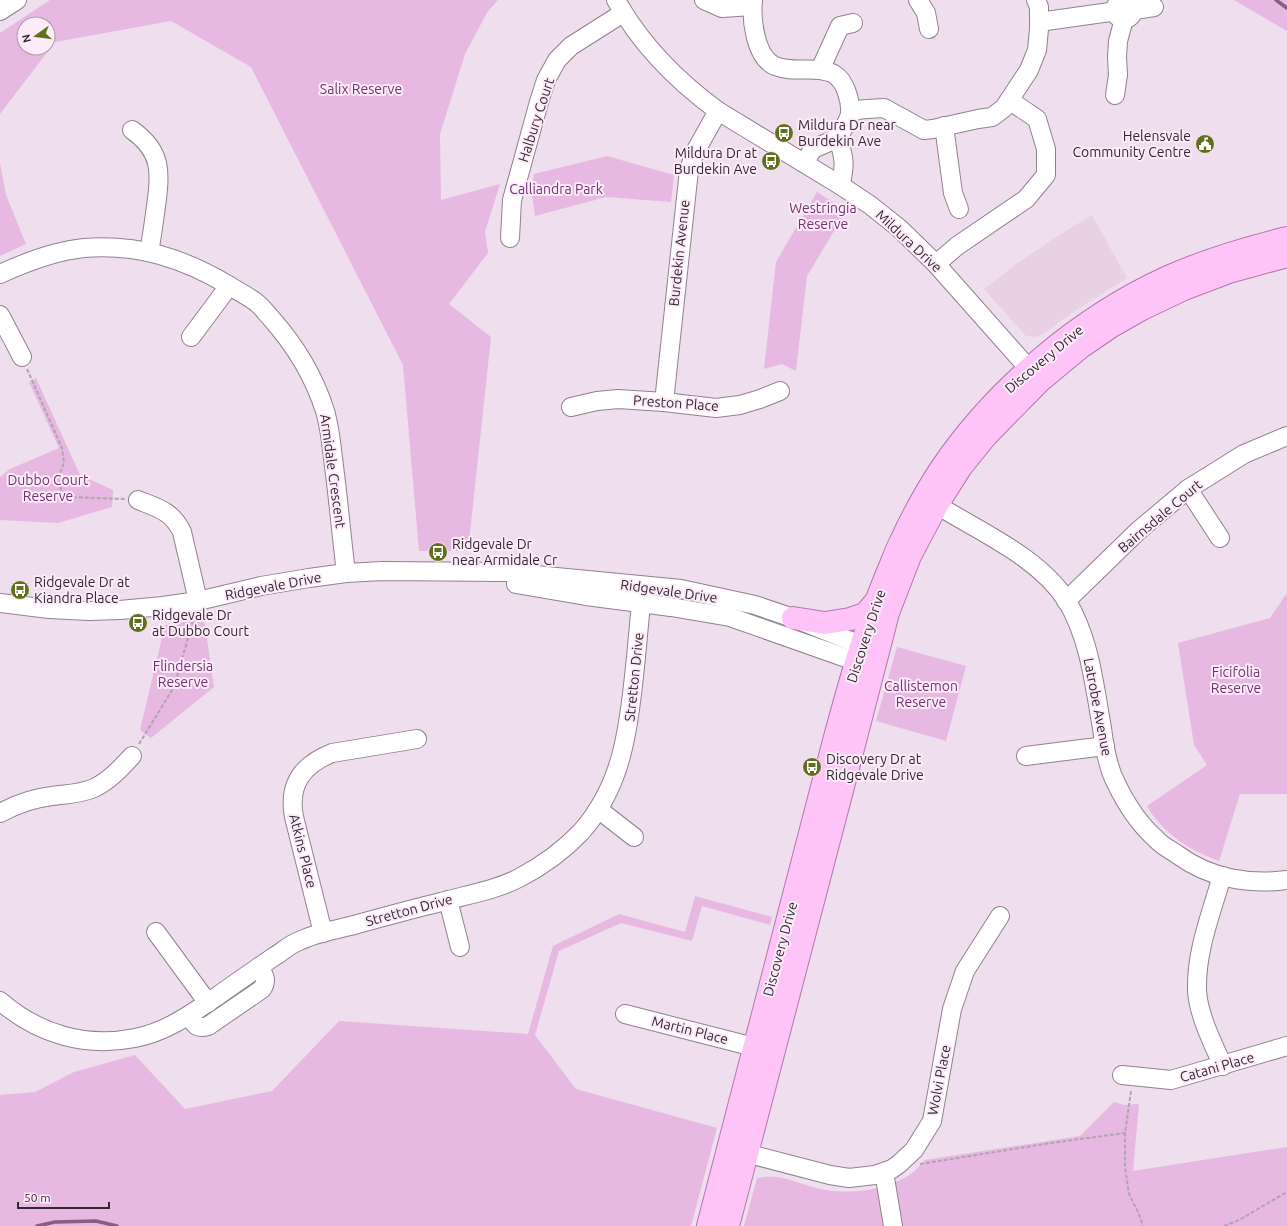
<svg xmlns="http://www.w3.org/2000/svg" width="1287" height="1226" font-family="Ubuntu,sans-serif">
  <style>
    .built { fill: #e8d0e5 }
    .green { fill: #e7b8e1; fill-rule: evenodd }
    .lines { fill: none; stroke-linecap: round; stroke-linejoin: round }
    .stream { stroke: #855e81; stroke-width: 3.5 }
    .minor-casing { stroke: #91818f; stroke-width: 20 }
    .major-casing { stroke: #b574af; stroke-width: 24 }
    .path { stroke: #b1a4b0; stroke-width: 2; stroke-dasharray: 4 2; stroke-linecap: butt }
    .minor { stroke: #fff; stroke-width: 18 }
    .major { stroke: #fec4f8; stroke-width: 22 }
    .labels { text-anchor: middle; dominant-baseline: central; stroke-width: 4; stroke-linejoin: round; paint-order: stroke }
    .park-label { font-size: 14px; fill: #73326f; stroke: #fdebfa }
    .street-label { font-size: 14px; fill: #30292f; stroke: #fdebfa }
    .poi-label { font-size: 14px; fill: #30292f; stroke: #fdebfa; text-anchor: start }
  </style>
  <rect width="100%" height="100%" fill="#efdeed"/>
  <path class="built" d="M1092,215L1127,278L1073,312L1043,334L1035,337L1026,336L984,289L1015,265L1050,241Z"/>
  <g class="green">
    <path d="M50,0H498L488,11L465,54L440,134L441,200L500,184L485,232L488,253L449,304L491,337L468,551H419L403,365L251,67L171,21L55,42L0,114V33ZM24,24H48V48H24Z"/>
    <path d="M1234,0H1287V31Z"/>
    <path d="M607,156L674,175L671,202L606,197L535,216L531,188L534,174Z"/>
    <path d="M0,163L6,195L26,244L0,256Z"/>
    <path d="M817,192L846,211L807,276L796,371L782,364L764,369L776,262Z"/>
    <path d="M36,378L80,475L113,490L112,507L58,523L0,520V477L10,469L59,448L29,382Z"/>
    <path d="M1287,593V794H1240L1219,861C1191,851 1162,833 1147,806L1207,765L1194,745L1178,643L1270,618Z"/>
    <path d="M204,619L214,687L151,738L140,730L165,625Z"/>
    <path d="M897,647L966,666L946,741L876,721Z"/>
    <path d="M695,896L772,917L770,925L702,906L692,941L621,923L559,951L535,1035L576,1089L717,1128L691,1226H0V1095L35,1092L74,1072L135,1055L185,1109L272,1091L339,1021L528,1034L553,946L619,914L685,932Z"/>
    <path d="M1114,1102L1124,1105L1139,1104L1133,1171L1287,1147V1226H744L757,1178C781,1173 798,1184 820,1189C850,1195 890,1191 915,1171C918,1167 922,1163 925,1160L1080,1136Z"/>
  </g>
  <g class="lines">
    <g class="stream">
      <path d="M1276,0L1287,8"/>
      <path d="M37,1226L55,1222L96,1221L117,1226"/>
    </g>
    <defs>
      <g id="minor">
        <path d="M616,0C641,45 677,81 718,111L840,185L870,205L899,228L936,264L1038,379"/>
        <path d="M704,0L722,8L752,6"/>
        <path d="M753,0C751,19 755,57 775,66C790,72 805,68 820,70C824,71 832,72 835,75C845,81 851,101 850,113C849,121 842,130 838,138C844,157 846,166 840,185"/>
        <path d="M918,0L926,13L929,29"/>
        <circle cx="1124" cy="10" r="9"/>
        <path d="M1134,10L1154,7"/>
        <path d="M0,11L17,0"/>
        <path d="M1039,22L1110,12L1115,10"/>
        <path d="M820,70L840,26L853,23"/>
        <path d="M1115,95L1118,75L1117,57L1118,41L1124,19"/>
        <path d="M850,114L857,110L867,109L884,108L924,130L933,129L978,119L992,117L1004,108L1029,70L1037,50L1039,29V7L1036,0"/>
        <path d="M944,126L953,193L959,209"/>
        <path d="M132,130C162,151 161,173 156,206C154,221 152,237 149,252"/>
        <path d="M804,163L813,149L838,138"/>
        <path d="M510,238L512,200L539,102L546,80L557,60L571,46L623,13"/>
        <path d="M936,264L957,246L1026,199L1046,175V149L1037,119L1009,100"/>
        <path d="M0,274C26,262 54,251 84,248C139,244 183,258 230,286C239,292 250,297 258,304C263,308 266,313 270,317C295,345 314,376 325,411C331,431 332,453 335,474C339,507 342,540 346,573"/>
        <path d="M0,315L22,357"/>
        <path d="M191,337L229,286"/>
        <path d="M664,402L689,170L695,152L718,111"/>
        <path d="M571,407L597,401L618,399L664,402L716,408L740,405L760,399L780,391"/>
        <path d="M1188,489L1220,538"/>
        <path d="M926,498L937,505C980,532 1039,557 1067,601C1090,640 1094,684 1102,728C1104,745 1108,768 1116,783C1126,804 1139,824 1156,839C1162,846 1171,850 1178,855C1209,878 1249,885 1287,880"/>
        <path d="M138,500C158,508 172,511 182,532L198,601"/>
        <path d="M516,584L586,596L671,607L730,617L869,666"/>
        <path d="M1066,601L1138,531L1188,489L1244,454L1287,436"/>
        <path d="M0,603L49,609L89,611L120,610L163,606L198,601L261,586L309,578L346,573L382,571L505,572L681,589L755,605L793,618L861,645L874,648"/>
        <path d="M1026,756L1105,746"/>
        <path d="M598,809L634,837"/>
        <path d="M0,813C17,804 33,798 52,796C66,794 81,794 94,788C109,781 121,768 132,756"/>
        <path d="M1222,876C1211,914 1196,951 1197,990C1198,1014 1213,1044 1223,1066"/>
        <path d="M448,900L460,947"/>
        <path d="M156,932L208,1003"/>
        <path d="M323,933L294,817C288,785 302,765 332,753L417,739"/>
        <path d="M0,1001C38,1034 85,1048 135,1038C167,1032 192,1013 219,995C237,982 256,969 275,956C282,952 289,945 297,942C314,933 335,930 354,925C383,917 412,909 441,902C466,895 496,890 519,878C542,866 563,851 581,832C619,789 627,740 633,685C637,652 639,619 643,586"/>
        <path d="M625,1014L754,1047"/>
        <path d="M189,1016C195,1025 196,1029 208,1026L262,989C268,980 264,975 259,967"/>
        <path d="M1122,1075L1171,1080L1287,1046"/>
        <path d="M734,1150L830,1175L849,1178L875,1175L892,1169L899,1164L914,1150L932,1121L952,1009L965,971L1000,916"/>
        <path d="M884,1172L893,1226"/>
      </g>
      <g id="major">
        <path d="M793,618L825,623L850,619L865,614L876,601"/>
        <path d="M708,1226L835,737C850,682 865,628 886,576C891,565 895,553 900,543C912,517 926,491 942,467C996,388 1080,317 1168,277C1206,260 1246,248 1287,238"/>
        <path d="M728,1226L856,737L888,613L910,556L937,505L961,467L986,436L1040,381L1081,347L1112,326L1142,309L1184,289L1229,272L1287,256"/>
      </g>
    </defs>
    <use href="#minor" class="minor-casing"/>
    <use href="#major" class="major-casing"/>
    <g class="path">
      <path d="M27,369L62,448L64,463L59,476L61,490L69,497L125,499"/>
      <path d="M139,744L174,687L194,617"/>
      <path d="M1131,1091L1125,1133V1168L1129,1194L1139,1214L1143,1226"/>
      <path d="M920,1164L1051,1143L1125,1133"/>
      <path d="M1224,1226L1239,1220L1287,1192"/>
    </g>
    <use href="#minor" class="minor"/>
    <use href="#major" class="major"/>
  </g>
  <defs>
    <symbol id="bus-disc" viewBox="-11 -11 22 22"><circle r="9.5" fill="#60711e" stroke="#fdebfa"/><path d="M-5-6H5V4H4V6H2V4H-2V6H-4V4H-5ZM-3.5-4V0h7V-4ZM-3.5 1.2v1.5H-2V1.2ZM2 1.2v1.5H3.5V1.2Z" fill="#fff"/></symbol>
    <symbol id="civic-disc" viewBox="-11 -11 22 22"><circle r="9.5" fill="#60711e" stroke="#fdebfa"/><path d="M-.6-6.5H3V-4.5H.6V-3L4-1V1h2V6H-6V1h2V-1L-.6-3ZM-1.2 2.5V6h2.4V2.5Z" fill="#fff"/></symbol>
  </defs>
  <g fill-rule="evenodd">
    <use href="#bus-disc" x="773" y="122" width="22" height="22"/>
    <use href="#civic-disc" x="1194" y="133" width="22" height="22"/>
    <use href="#bus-disc" x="760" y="150" width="22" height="22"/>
    <use href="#bus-disc" x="427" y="541" width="22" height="22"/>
    <use href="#bus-disc" x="9" y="579" width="22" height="22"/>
    <use href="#bus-disc" x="127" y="612" width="22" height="22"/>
    <use href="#bus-disc" x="801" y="756" width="22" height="22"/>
  </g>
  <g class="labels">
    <g class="park-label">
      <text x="361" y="89">Salix Reserve</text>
      <text x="556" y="189">Calliandra Park</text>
      <text x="823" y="208">Westringia<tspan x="823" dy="16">Reserve</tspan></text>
      <text x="48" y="480">Dubbo Court<tspan x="48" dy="16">Reserve</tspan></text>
      <text x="183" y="666">Flindersia<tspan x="183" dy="16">Reserve</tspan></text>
      <text x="1236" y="672">Ficifolia<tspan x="1236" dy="16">Reserve</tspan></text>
      <text x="921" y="686">Callistemon<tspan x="921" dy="16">Reserve</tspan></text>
    </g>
    <g class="street-label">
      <text transform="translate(536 120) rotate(-72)">Halbury Court</text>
      <text transform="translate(909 241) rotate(43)">Mildura Drive</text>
      <text transform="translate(679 253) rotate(-84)">Burdekin Avenue</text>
      <text transform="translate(1044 359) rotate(-40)">Discovery Drive</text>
      <text transform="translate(676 403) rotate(4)">Preston Place</text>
      <text transform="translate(333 471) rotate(82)">Armidale Crescent</text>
      <text transform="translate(1160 516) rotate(-40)">Bairnsdale Court</text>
      <text transform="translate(273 586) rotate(-11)">Ridgevale Drive</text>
      <text transform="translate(669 591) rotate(8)">Ridgevale Drive</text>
      <text transform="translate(866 636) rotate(-72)">Discovery Drive</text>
      <text transform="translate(634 677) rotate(-84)">Stretton Drive</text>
      <text transform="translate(1098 707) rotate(79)">Latrobe Avenue</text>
      <text transform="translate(303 851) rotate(76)">Atkins Place</text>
      <text transform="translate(409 910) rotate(-15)">Stretton Drive</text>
      <text transform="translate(780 949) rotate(-75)">Discovery Drive</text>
      <text transform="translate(690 1030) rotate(14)">Martin Place</text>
      <text transform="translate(1217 1067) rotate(-16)">Catani Place</text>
      <text transform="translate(939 1080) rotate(-79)">Wolvi Place</text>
    </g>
    <g class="poi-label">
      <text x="798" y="125">Mildura Dr near<tspan x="798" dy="16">Burdekin Ave</tspan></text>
      <text x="1191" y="136" text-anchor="end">Helensvale<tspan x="1191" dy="16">Community Centre</tspan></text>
      <text x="757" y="153" text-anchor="end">Mildura Dr at<tspan x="757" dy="16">Burdekin Ave</tspan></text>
      <text x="452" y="544">Ridgevale Dr<tspan x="452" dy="16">near Armidale Cr</tspan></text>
      <text x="34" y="582">Ridgevale Dr at<tspan x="34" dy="16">Kiandra Place</tspan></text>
      <text x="152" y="615">Ridgevale Dr<tspan x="152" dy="16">at Dubbo Court</tspan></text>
      <text x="826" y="759">Discovery Dr at<tspan x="826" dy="16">Ridgevale Drive</tspan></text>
    </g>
  </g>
  <g transform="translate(36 36) rotate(256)"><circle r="19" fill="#fdebfa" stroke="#ab9da9"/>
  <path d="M0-3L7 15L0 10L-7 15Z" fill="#60711e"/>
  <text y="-6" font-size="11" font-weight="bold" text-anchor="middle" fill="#30292f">N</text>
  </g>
  <path d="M18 1202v6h91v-6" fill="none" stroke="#30292f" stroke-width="2"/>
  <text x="24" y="1202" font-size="12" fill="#30292f" stroke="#fdebfa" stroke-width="3" paint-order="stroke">50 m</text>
</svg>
